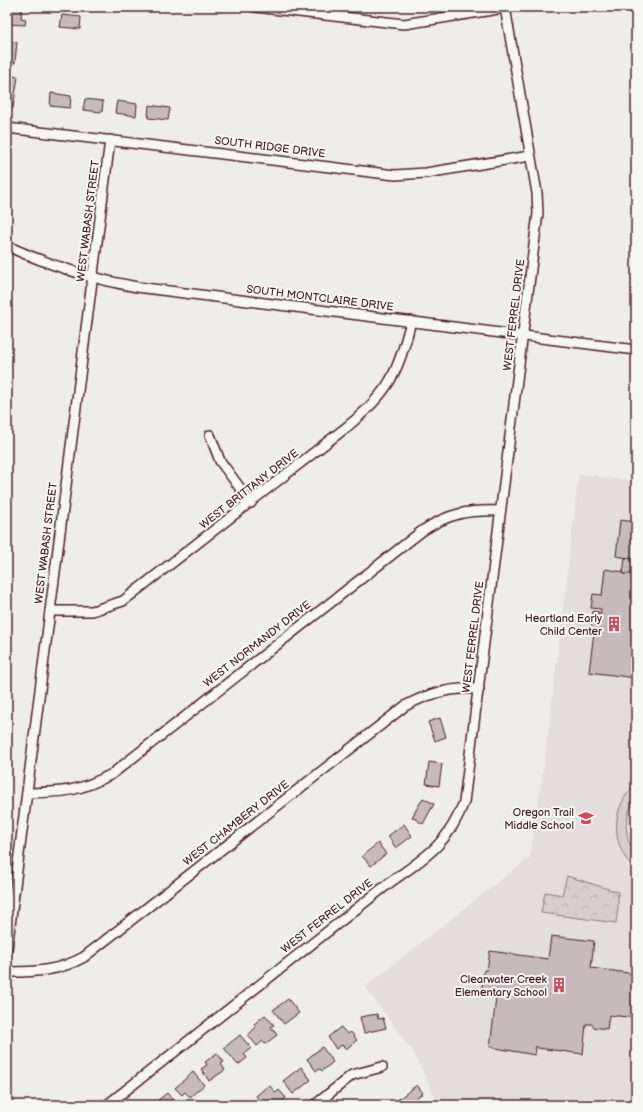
<svg xmlns="http://www.w3.org/2000/svg" width="643" height="1112" font-family="'Balsamiq Sans',sans-serif">
  <style>
    .built { fill: #e3dedc }
    .park { fill: url(#park-crowns); stroke: #90777c }
    .garden { fill: #d7cfce; stroke: #90777c }
    .building { fill: #c6babb; stroke: #4a1f2b }
    .lines { fill: none; stroke-linecap: round; stroke-linejoin: round }
    .minor-casing { stroke: #4a1f2b; stroke-width: 12 }
    .minor { stroke: #f6f6f2; stroke-width: 9 }
    .labels { text-anchor: middle; dominant-baseline: central; stroke-width: 4; stroke-linejoin: round; paint-order: stroke }
    .street-label { font-size: 11px; fill: #4a1f2b; stroke: #f6f6f2 }
    .poi-label { font-size: 11px; fill: #4a1f2b; stroke: #f6f6f2; text-anchor: end }
  </style>
  <defs>
    <pattern id="park-crowns" width="20" height="18" patternUnits="userSpaceOnUse"><rect width="20" height="18" fill="#d7cfce"/><path d="M2 6a3 3 0 1 1 6 0M12 15a3 3 0 1 1 6 0" fill="none" stroke="#bab1b1"/></pattern>
  </defs>
  <rect width="100%" height="100%" fill="#efedea"/>
  <filter id="ink" filterUnits="userSpaceOnUse"><feTurbulence type="fractalNoise" baseFrequency=".025" numOctaves="2"/><feDisplacementMap in="SourceGraphic" scale="8" xChannelSelector="R" yChannelSelector="G"/><feConvolveMatrix kernelMatrix="1 2 1 2 8 2 1 2 1" color-interpolation-filters="sRGB"/></filter>
  <g filter="url(#ink)">
    <path class="built" d="M579,474L636,481V1105H439L413,1052L365,987L530,857L546,751Z"/>
    <path class="park" d="M567,876L618,892V907L616,923L541,913L545,892L562,895Z"/>
    <path class="garden" d="M636,784V799L629,811L626,826L628,840L636,855V870C610,847 610,807 636,784Z"/>
    <g class="building">
      <path d="M8,7H22L21,18L26,19L25,25L7,24Z"/>
      <path d="M62,15L81,17L80,29L60,27Z"/>
      <path d="M7,41L17,42L15,63L7,62Z"/>
      <path d="M7,75L18,77L13,108L7,107Z"/>
      <path d="M51,93L71,96L70,108L50,106Z"/>
      <path d="M85,99L103,101L102,112L83,110Z"/>
      <path d="M117,101L137,104L136,116L115,113Z"/>
      <path d="M149,105L170,108L168,120L148,118Z"/>
      <path d="M620,520L636,522L635,559L616,556Z"/>
      <path d="M625,558L635,559L633,575L623,574Z"/>
      <path d="M605,569L623,572V574H636V678L589,672L594,632L590,626L594,622L599,623L601,609L591,608L593,594L602,595Z"/>
      <path d="M593,611L599,612L598,619H592Z"/>
      <path d="M440,718L446,737L435,741L428,722Z"/>
      <path d="M429,762L442,764L439,786L426,784Z"/>
      <path d="M423,798L434,804L423,824L412,817Z"/>
      <path d="M404,824L412,836L396,848L388,836Z"/>
      <path d="M378,843L386,854L371,866L362,856Z"/>
      <path d="M551,936L594,941L591,968L636,974V1018L609,1015L607,1029L593,1027V1024H586L583,1054L538,1048L536,1046L535,1055L490,1047L496,998L481,996L484,970H487L490,951L548,959Z"/>
      <path d="M288,999L299,1013L284,1024L273,1010Z"/>
      <path d="M377,1014L378,1019L383,1018L386,1028L364,1033L360,1017Z"/>
      <path d="M265,1015L274,1025L271,1027L277,1035L265,1044L263,1041L257,1046L248,1035L256,1027L254,1024Z"/>
      <path d="M341,1027L347,1034L351,1032L357,1040L346,1049L342,1045L336,1049L328,1037Z"/>
      <path d="M240,1035L251,1048L244,1054L247,1058L238,1065L224,1048Z"/>
      <path d="M322,1047L333,1062L322,1071L320,1069L316,1071L307,1059Z"/>
      <path d="M217,1053L224,1062L221,1064L225,1070L209,1081L201,1069L207,1065L205,1062Z"/>
      <path d="M301,1067L311,1080L293,1094L283,1081Z"/>
      <path d="M193,1072L204,1085L190,1097L185,1092L182,1095L175,1088Z"/>
      <path d="M269,1085L276,1093L279,1090L286,1098L278,1105H263L256,1096Z"/>
      <path d="M417,1085L423,1093L417,1097L422,1103L419,1105H399L396,1101Z"/>
      <path d="M167,1093L177,1105H152Z"/>
    </g>
    <g class="lines">
      <defs>
        <g id="minor">
          <path d="M255,7L404,24L505,8"/>
          <path d="M7,128L395,175L426,173L530,156"/>
          <path d="M7,246C49,265 91,279 137,287L636,350"/>
          <path d="M210,435L220,461L251,503"/>
          <path d="M50,611H92L123,601L348,426C390,391 398,373 411,321"/>
          <path d="M27,793C64,792 78,792 112,774L422,531C449,513 468,510 500,511"/>
          <path d="M7,949L110,140"/>
          <path d="M7,972C36,972 59,971 84,957L405,706C428,693 452,687 479,689"/>
          <path d="M107,1105L388,884C424,858 448,845 464,802L538,213L537,193L505,7"/>
          <path d="M315,1105L352,1075L382,1067"/>
        </g>
      </defs>
      <use href="#minor" class="minor-casing"/>
      <use href="#minor" class="minor"/>
    </g>
  </g>
  <defs>
    <symbol id="building-bare" viewBox="-9 -9 18 18"><path d="M-4-6H4V6H1V3H-1V6H-4ZM-2.5-4.3h1.7v1.8h-1.7ZM.8-4.3h1.7v1.8H.8ZM-2.5-1h1.7V.8h-1.7ZM.8-1h1.7V.8H.8Z" fill="#d1495b" stroke="#f6f6f2" stroke-width="2.5" paint-order="stroke"/></symbol>
    <symbol id="school-bare" viewBox="-9 -9 18 18"><path d="M0-5L7-2L0 1L-7-2ZM-4 1L0 2.5L4 1V4Q0 6-4 4Z" fill="#d1495b" stroke="#f6f6f2" stroke-width="2.5" paint-order="stroke"/></symbol>
  </defs>
  <g fill-rule="evenodd">
    <use href="#building-bare" x="603" y="613" width="22" height="22"/>
    <use href="#school-bare" x="575" y="807" width="22" height="22"/>
    <use href="#building-bare" x="548" y="974" width="22" height="22"/>
  </g>
  <g class="labels">
    <g class="street-label">
      <text transform="translate(270 147) rotate(7)">SOUTH RIDGE DRIVE</text>
      <text transform="translate(88 221) rotate(-83)">WEST WABASH STREET</text>
      <text transform="translate(320 298) rotate(7)">SOUTH MONTCLAIRE DRIVE</text>
      <text transform="translate(514 315) rotate(-83)">WEST FERREL DRIVE</text>
      <text transform="translate(249 489) rotate(-38)">WEST BRITTANY DRIVE</text>
      <text transform="translate(46 543) rotate(-83)">WEST WABASH STREET</text>
      <text transform="translate(473 637) rotate(-83)">WEST FERREL DRIVE</text>
      <text transform="translate(257 644) rotate(-38)">WEST NORMANDY DRIVE</text>
      <text transform="translate(236 823) rotate(-38)">WEST CHAMBERY DRIVE</text>
      <text transform="translate(327 916) rotate(-38)">WEST FERREL DRIVE</text>
    </g>
    <g class="poi-label">
      <text x="602" y="618">Heartland Early<tspan x="602" dy="13">Child Center</tspan></text>
      <text x="574" y="812">Oregon Trail<tspan x="574" dy="13">Middle School</tspan></text>
      <text x="547" y="979">Clearwater Creek<tspan x="547" dy="13">Elementary School</tspan></text>
    </g>
  </g>
  <rect width="643" height="1112" fill="none" stroke="#f6f6f2" stroke-width="24"/>
  <rect x="12" y="12" width="619" height="1088" fill="none" stroke="#4a1f2b" stroke-width="1.5" filter="url(#ink)"/>
</svg>
